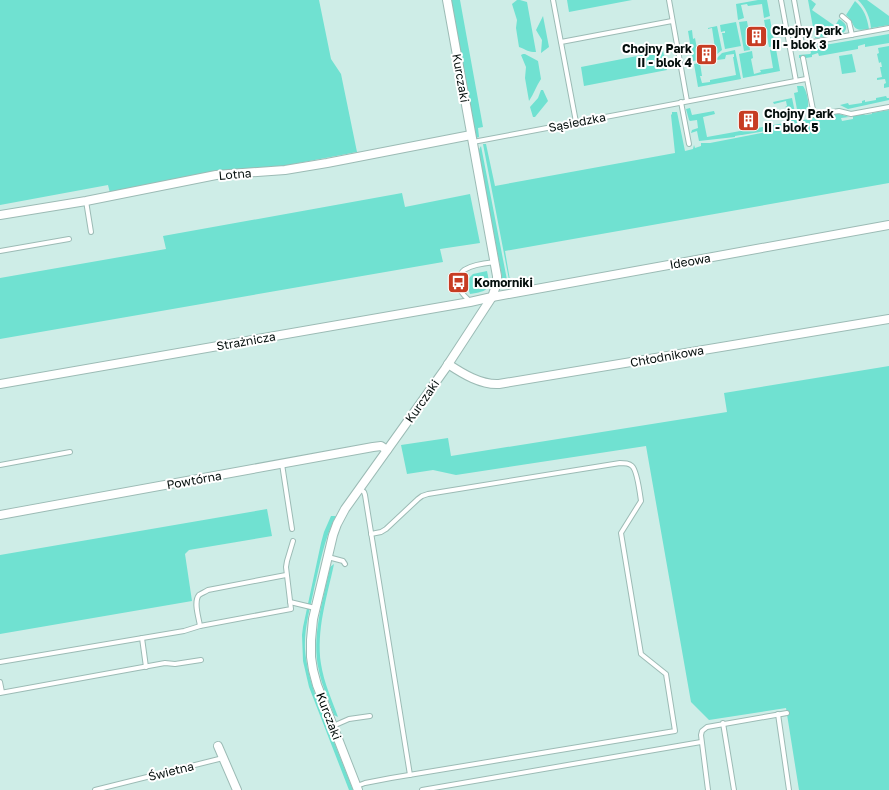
<svg xmlns="http://www.w3.org/2000/svg" width="889" height="790" font-family="'Golos Text',sans-serif">
  <style>
    .green { fill: #70e1d1 }
    .lines { fill: none; stroke-linecap: round; stroke-linejoin: round }
    .lane-casing { stroke: #9cbbb5; stroke-width: 6 }
    .street-casing { stroke: #9cbbb5; stroke-width: 10 }
    .lane { stroke: #fff; stroke-width: 4 }
    .street { stroke: #fff; stroke-width: 8 }
    .labels { text-anchor: middle; dominant-baseline: central; stroke-width: 4; stroke-linejoin: round; paint-order: stroke }
    .poi-label { font-size: 12px; font-weight: bold; fill: #040e0c; stroke: #fff; text-anchor: start }
    .street-label { font-size: 12px; fill: #040e0c; stroke: #fff }
  </style>
  <rect width="100%" height="100%" fill="#ceede7"/>
  <g class="green">
    <path d="M0,0H319L331,59L341,74L357,152L283,166L216,172L110,193L108,185L0,205Z"/>
    <path d="M451,0H460L483,127L478,128L479,137L476,138Z"/>
    <path d="M517,0H520L527,2L536,52C528,52 527,50 519,47L516,28L517,20L512,4Z"/>
    <path d="M567,0H632L569,12Z"/>
    <path d="M758,0H767L770,16L764,18L762,4L748,6L747,4L741,5L744,18L738,20L736,4Z"/>
    <path d="M808,0H811L816,4L812,10L835,26L839,19C846,23 849,28 843,33L815,38Z"/>
    <path d="M858,0H867L889,16V25L871,28C870,17 866,8 858,0Z"/>
    <path d="M855,1C864,9 867,17 869,29C850,32 857,25 846,15Z"/>
    <path d="M543,16L549,47L541,53L542,40L536,30Z"/>
    <path d="M770,19L775,46L769,47L764,20Z"/>
    <path d="M747,21L748,27L746,28L750,50L744,51L739,22Z"/>
    <path d="M736,22L741,46L725,49L722,33H725V31L721,32L720,25Z"/>
    <path d="M717,26L722,50L716,55L712,28L708,29V28Z"/>
    <path d="M692,30L693,39L695,38L699,60L693,61L688,31Z"/>
    <path d="M889,34V43L865,47V44L858,46V49L819,56L818,53L812,55V57L806,58V57L799,58V55L810,54L811,53L810,49L813,47Z"/>
    <path d="M889,46V87L884,88V84L886,83L885,79L877,80V78L882,77L880,67H882L881,62L879,63L877,54L879,53L878,48Z"/>
    <path d="M776,49L780,71L743,78L739,54L752,51L753,58L751,59L754,74L761,72L760,70L773,68L770,50Z"/>
    <path d="M735,50L741,79L698,87L694,64L700,63L702,76H700L702,83L710,82V80L736,75L733,57H734V54L726,55L725,59L717,60V58L722,53Z"/>
    <path d="M663,51L667,70L584,86L581,67Z"/>
    <path d="M523,54H525L538,61L541,79C536,86 534,94 529,101L525,78L526,67L521,55Z"/>
    <path d="M852,54L856,72L842,74L839,56Z"/>
    <path d="M797,86H803C807,91 812,110 804,114C802,115 800,115 798,115L794,93L798,92Z"/>
    <path d="M541,90H543L548,101L535,117H533L530,107L538,98Z"/>
    <path d="M886,96L887,98H889V100L848,109L840,105L848,103L849,105L862,103V101L865,100V102L876,100V98Z"/>
    <path d="M792,98L798,127L802,126V122H799V121L836,113L849,117L841,118L842,121L853,119V116L864,114L865,115L872,114V113L889,110V183L505,251L511,286L510,285L483,144H486L495,186L675,153L671,115L672,114V112H677L685,151L693,149L694,145L695,148L701,146V143H710L772,131V130L742,135H741L735,136V137L699,141L697,131L691,133L692,130L698,128L697,120L690,121L689,120L686,109L690,108L692,115L714,111L715,114L703,117L707,137L790,122L788,108L785,107L787,106L786,101L774,104L773,102Z"/>
    <path d="M481,146L508,285V288L505,287L503,283L481,165C480,159 477,151 481,146Z"/>
    <path d="M402,193L405,207L470,194L480,243L440,249L443,262L0,339V278L166,249L163,236Z"/>
    <path d="M487,271C491,290 488,291 470,294L468,288V279L473,274Z"/>
    <path d="M889,366V790H799L786,708L709,720L691,702L646,446L456,475L433,470L407,474L401,445L448,438L451,456L727,412L724,393Z"/>
    <path d="M267,509L272,536L189,550L185,554L192,601L0,634V555Z"/>
    <path d="M331,516H336C324,539 320,564 314,589C310,609 304,629 305,649C306,664 310,678 314,691L353,790H349L309,687L303,661L302,635L303,627L321,543L324,532Z"/>
    <path d="M334,564C327,597 316,630 321,664C324,683 332,700 338,717L334,715C329,701 322,686 319,671C311,636 323,601 330,567Z"/>
  </g>
  <g class="lines">
    <defs>
      <g id="lane">
        <path d="M553,0L576,122"/>
        <path d="M669,0L687,101"/>
        <path d="M781,0L796,81"/>
        <path d="M794,0L802,44L889,28"/>
        <path d="M842,16L849,22L852,35"/>
        <path d="M561,42L672,21"/>
        <path d="M803,58L814,115L839,111L851,114L889,107"/>
        <path d="M681,102L689,144"/>
        <path d="M473,142L806,79"/>
        <path d="M86,201L91,232"/>
        <path d="M0,251L69,239"/>
        <path d="M470,301C463,295 455,287 460,276C461,273 463,270 466,269C474,264 486,263 495,262"/>
        <path d="M282,464L292,529"/>
        <path d="M0,465L70,452"/>
        <path d="M360,489L364,492L365,495L410,775"/>
        <path d="M328,557L343,561L345,564"/>
        <path d="M290,602L315,608"/>
        <path d="M200,626C199,618 193,602 199,595C202,593 205,592 208,590L286,575"/>
        <path d="M142,638L146,667"/>
        <path d="M0,662L184,631L200,626L291,609L286,567L287,561L293,541"/>
        <path d="M0,682L2,692"/>
        <path d="M0,693L165,663L175,664L201,660"/>
        <path d="M778,714L789,790"/>
        <path d="M723,723L734,790"/>
        <path d="M333,726L349,719L370,716"/>
        <path d="M357,786L365,783L391,778L675,731L666,674L641,654L621,533L641,501C640,494 637,470 632,466C629,463 625,463 620,463L428,494L422,496L418,499L386,529L381,532L371,534"/>
        <path d="M95,790L223,758"/>
        <path d="M422,790L701,742"/>
        <path d="M708,790L701,735L702,731L707,727L787,713"/>
      </g>
      <g id="street">
        <path d="M0,215L86,201L216,175L285,170L327,163L471,135"/>
        <path d="M448,364C463,374 481,385 499,384L889,319"/>
        <path d="M0,384L470,302L492,297L889,225"/>
        <path d="M0,515L373,447L381,446L387,450"/>
        <path d="M218,746L237,790"/>
        <path d="M358,790L317,685L313,670L311,657V640L313,619L333,535L337,524L345,509L445,369L492,297L497,283V276L447,0"/>
      </g>
    </defs>
    <use href="#lane" class="lane-casing"/>
    <use href="#street" class="street-casing"/>
    <use href="#lane" class="lane"/>
    <use href="#street" class="street"/>
  </g>
  <defs>
    <symbol id="building-square" viewBox="-11 -11 22 22"><rect x="-9" y="-9" width="18" height="18" rx="4" fill="#c73c23" stroke="#fff"/><path d="M-4-6H4V6H1V3H-1V6H-4ZM-2.5-4.3h1.7v1.8h-1.7ZM.8-4.3h1.7v1.8H.8ZM-2.5-1h1.7V.8h-1.7ZM.8-1h1.7V.8H.8Z" fill="#fff"/></symbol>
    <symbol id="bus-square" viewBox="-11 -11 22 22"><rect x="-9" y="-9" width="18" height="18" rx="4" fill="#c73c23" stroke="#fff"/><path d="M-5-6H5V4H4V6H2V4H-2V6H-4V4H-5ZM-3.5-4V0h7V-4ZM-3.5 1.2v1.5H-2V1.2ZM2 1.2v1.5H3.5V1.2Z" fill="#fff"/></symbol>
  </defs>
  <g fill-rule="evenodd">
    <use href="#building-square" x="744" y="24" width="25" height="25"/>
    <use href="#building-square" x="694" y="42" width="25" height="25"/>
    <use href="#building-square" x="736" y="108" width="25" height="25"/>
    <use href="#bus-square" x="446" y="270" width="25" height="25"/>
  </g>
  <g class="labels">
    <g class="poi-label">
      <text x="772" y="30">Chojny Park<tspan x="772" dy="14">II - blok 3</tspan></text>
      <text x="692" y="48" text-anchor="end">Chojny Park<tspan x="692" dy="14">II - blok 4</tspan></text>
      <text x="764" y="113">Chojny Park<tspan x="764" dy="14">II - blok 5</tspan></text>
      <text x="474" y="282">Komorniki</text>
    </g>
    <g class="street-label">
      <text transform="translate(461 78) rotate(80)">Kurczaki</text>
      <text transform="translate(577 122) rotate(-11)">Sąsiedzka</text>
      <text transform="translate(235 174) rotate(-5)">Lotna</text>
      <text transform="translate(690 261) rotate(-10)">Ideowa</text>
      <text transform="translate(246 341) rotate(-10)">Strażnicza</text>
      <text transform="translate(667 356) rotate(-10)">Chłodnikowa</text>
      <text transform="translate(422 401) rotate(-55)">Kurczaki</text>
      <text transform="translate(194 480) rotate(-10)">Powtórna</text>
      <text transform="translate(329 716) rotate(69)">Kurczaki</text>
      <text transform="translate(171 771) rotate(-14)">Świetna</text>
    </g>
  </g>
</svg>
